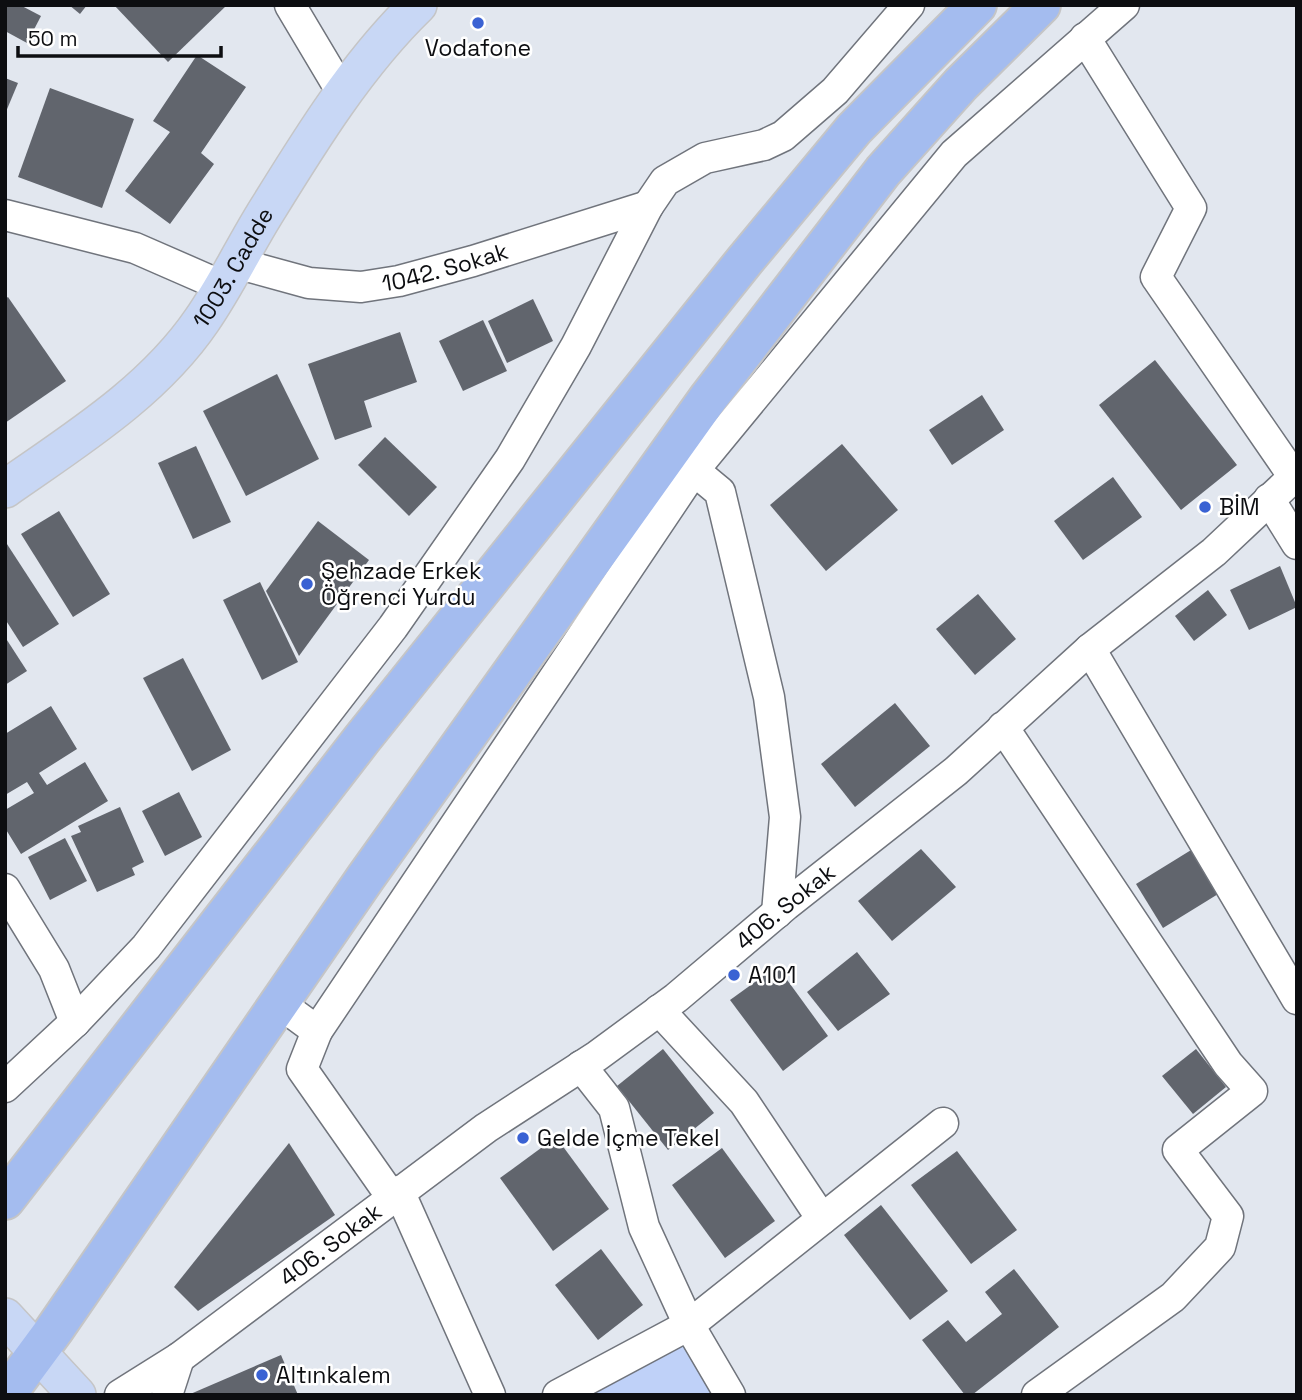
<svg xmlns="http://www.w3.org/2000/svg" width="1302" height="1400" font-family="'Space Grotesk',sans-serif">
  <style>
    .green { fill: #bfd1f8 }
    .building { fill: #61656d }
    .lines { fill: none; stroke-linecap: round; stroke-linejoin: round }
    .minor-casing { stroke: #70747c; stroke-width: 33 }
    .major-casing { stroke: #c5c5c6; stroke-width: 40 }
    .highway-casing { stroke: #c5c5c6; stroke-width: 42 }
    .minor { stroke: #fff; stroke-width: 30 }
    .major { stroke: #c8d7f5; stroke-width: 37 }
    .highway { stroke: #a4bcef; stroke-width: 38 }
    .poi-dot { fill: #3a62d3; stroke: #fff; stroke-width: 2.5 }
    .labels { text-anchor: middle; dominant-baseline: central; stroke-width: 5; stroke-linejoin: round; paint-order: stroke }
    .poi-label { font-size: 23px; fill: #0d0e11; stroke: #fff; text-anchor: start }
    .street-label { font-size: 23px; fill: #0d0e11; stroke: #fff }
  </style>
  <rect width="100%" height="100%" fill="#e2e7ef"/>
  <path class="green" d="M689,1325L730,1395H558Z"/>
  <g class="building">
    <path d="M5,5H20L41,16L27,43L5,31Z"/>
    <path d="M69,5H87L80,14Z"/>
    <path d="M114,5H227L168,62Z"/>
    <path d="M197,55L246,87L201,153L214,164L170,224L125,191L170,132L153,121Z"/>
    <path d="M5,78L18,83L5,114Z"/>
    <path d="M50,88L134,119L102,208L18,177Z"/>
    <path d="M8,297L66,381L5,423V299Z"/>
    <path d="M533,299L553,341L507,363L488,321Z"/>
    <path d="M483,320L507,371L463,391L439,341Z"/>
    <path d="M400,332L417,382L364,401L372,427L335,440L308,364Z"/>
    <path d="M1155,360L1237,465L1181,510L1099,405Z"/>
    <path d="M277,374L319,459L246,496L203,411Z"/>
    <path d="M982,395L1004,430L952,465L929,430Z"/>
    <path d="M385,437L437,487L409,516L358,465Z"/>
    <path d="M842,444L898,510L826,571L770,505Z"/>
    <path d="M196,446L231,522L193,539L158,463Z"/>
    <path d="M1113,477L1142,517L1083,560L1054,521Z"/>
    <path d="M59,511L110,594L73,617L21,534Z"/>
    <path d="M318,521L369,560L299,656L266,591Z"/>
    <path d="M5,541L59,624L23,647L5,619Z"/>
    <path d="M1280,566L1297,607L1249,630L1230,590Z"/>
    <path d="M260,582L298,662L262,680L223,600Z"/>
    <path d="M1208,590L1227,615L1194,641L1175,616Z"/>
    <path d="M978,594L1016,639L975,675L936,629Z"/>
    <path d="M5,637L27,671L5,685Z"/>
    <path d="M183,658L231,750L192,771L143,678Z"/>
    <path d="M895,703L930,746L855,807L821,764Z"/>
    <path d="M51,706L77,749L39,773L47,785L85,762L108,801L21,854L5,828V810L34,793L27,782L5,795V734Z"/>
    <path d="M179,792L202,837L165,856L142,811Z"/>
    <path d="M120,807L144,862L132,868L135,875L97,892L71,836L81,832L78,826Z"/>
    <path d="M65,838L87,881L50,900L28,857Z"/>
    <path d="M1196,847L1223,891L1163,928L1136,884Z"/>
    <path d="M921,849L956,887L892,941L858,901Z"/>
    <path d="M857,952L890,994L838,1031L807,992Z"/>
    <path d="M777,966L828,1036L783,1071L730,1000Z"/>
    <path d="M663,1049L714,1113L668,1150L617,1086Z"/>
    <path d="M1196,1049L1226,1087L1193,1114L1162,1076Z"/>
    <path d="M556,1137L609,1209L553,1251L500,1178Z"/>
    <path d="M289,1143L335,1215L198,1311L174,1287Z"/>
    <path d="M722,1148L775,1221L725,1258L672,1185Z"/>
    <path d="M957,1151L1017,1230L971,1264L911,1185Z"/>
    <path d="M881,1205L948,1291L910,1320L844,1235Z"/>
    <path d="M601,1249L643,1305L598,1340L555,1285Z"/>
    <path d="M1014,1269L1059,1327L972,1395H965L922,1340L948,1320L966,1342L1002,1314L985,1292Z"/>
    <path d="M281,1355L298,1395H188Z"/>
  </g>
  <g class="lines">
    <defs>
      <g id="minor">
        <path d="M290,5L343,94"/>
        <path d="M1085,38L1191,208L1156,277L1294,477"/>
        <path d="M5,215L135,248L222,286"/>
        <path id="s1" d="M236,263L309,283L361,287L399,281L473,261L648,206"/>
        <path d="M679,458L720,492L769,697L785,817L777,913"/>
        <path d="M1269,499L1297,544"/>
        <path d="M1090,649L1297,999"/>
        <path d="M1003,727L1228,1064L1252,1091L1178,1150L1228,1216L1220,1247L1173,1297L1037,1395"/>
        <path d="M5,889L54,969L75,1022"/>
        <path d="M279,1003L317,1031L302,1069L391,1196"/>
        <path d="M659,1010L744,1102L822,1219"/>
        <path d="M317,1031L694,470L954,154L1124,5"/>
        <path d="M581,1066L614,1108L644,1227L689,1325L943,1123"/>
        <path d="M5,1087L75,1022L146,947L393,627L510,459L576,346L648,206L665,181L705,158L764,145L783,136L835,91L909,5"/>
        <path d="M399,1191L490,1395"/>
        <path id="s2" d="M120,1395L179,1358L486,1128L597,1056L676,998L786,905L956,771L1090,649L1214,552L1297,474"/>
        <path d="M167,1395L179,1358"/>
        <path d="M558,1395L689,1325L730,1395"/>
      </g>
      <g id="major">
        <path id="s3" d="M5,489C75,440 153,392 202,320C225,287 243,249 264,215C309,142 356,65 418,5"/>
        <path d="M5,1317L77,1395"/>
      </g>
      <g id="highway">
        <path d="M5,1200L362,739L746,259L854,129L977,5"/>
        <path d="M6,1395L54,1330L366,877L709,397L883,171L961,84L1041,5"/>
      </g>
    </defs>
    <use href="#minor" class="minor-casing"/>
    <use href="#major" class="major-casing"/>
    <use href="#highway" class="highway-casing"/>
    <use href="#minor" class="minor"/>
    <use href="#major" class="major"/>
    <use href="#highway" class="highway"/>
  </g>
  <g class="poi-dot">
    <circle cx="478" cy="23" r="7"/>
    <circle cx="1205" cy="507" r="7"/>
    <circle cx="307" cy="584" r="7"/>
    <circle cx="734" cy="975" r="7"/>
    <circle cx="523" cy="1138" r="7"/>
    <circle cx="262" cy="1375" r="7"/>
  </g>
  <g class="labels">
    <g class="poi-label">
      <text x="478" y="48" text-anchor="middle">Vodafone</text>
      <text x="1219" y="507">BİM</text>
      <text x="321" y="571">Şehzade Erkek<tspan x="321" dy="26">Öğrenci Yurdu</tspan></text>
      <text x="748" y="975">A101</text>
      <text x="537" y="1138">Gelde İçme Tekel</text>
      <text x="276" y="1375">Altınkalem</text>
    </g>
    <g class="street-label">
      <text stroke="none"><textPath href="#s1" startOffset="214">1042. Sokak</textPath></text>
      <text stroke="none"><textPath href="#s3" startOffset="322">1003. Cadde</textPath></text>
      <text stroke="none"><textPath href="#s2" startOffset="826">406. Sokak</textPath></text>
      <text stroke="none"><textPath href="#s2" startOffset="259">406. Sokak</textPath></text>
    </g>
  </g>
  <rect width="1302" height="1400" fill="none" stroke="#0d0e11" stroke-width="14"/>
  <path d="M18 46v10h203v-10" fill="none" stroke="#0d0e11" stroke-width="3.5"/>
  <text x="28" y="46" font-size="21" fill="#0d0e11" stroke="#ffffff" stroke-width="5" paint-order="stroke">50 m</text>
</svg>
